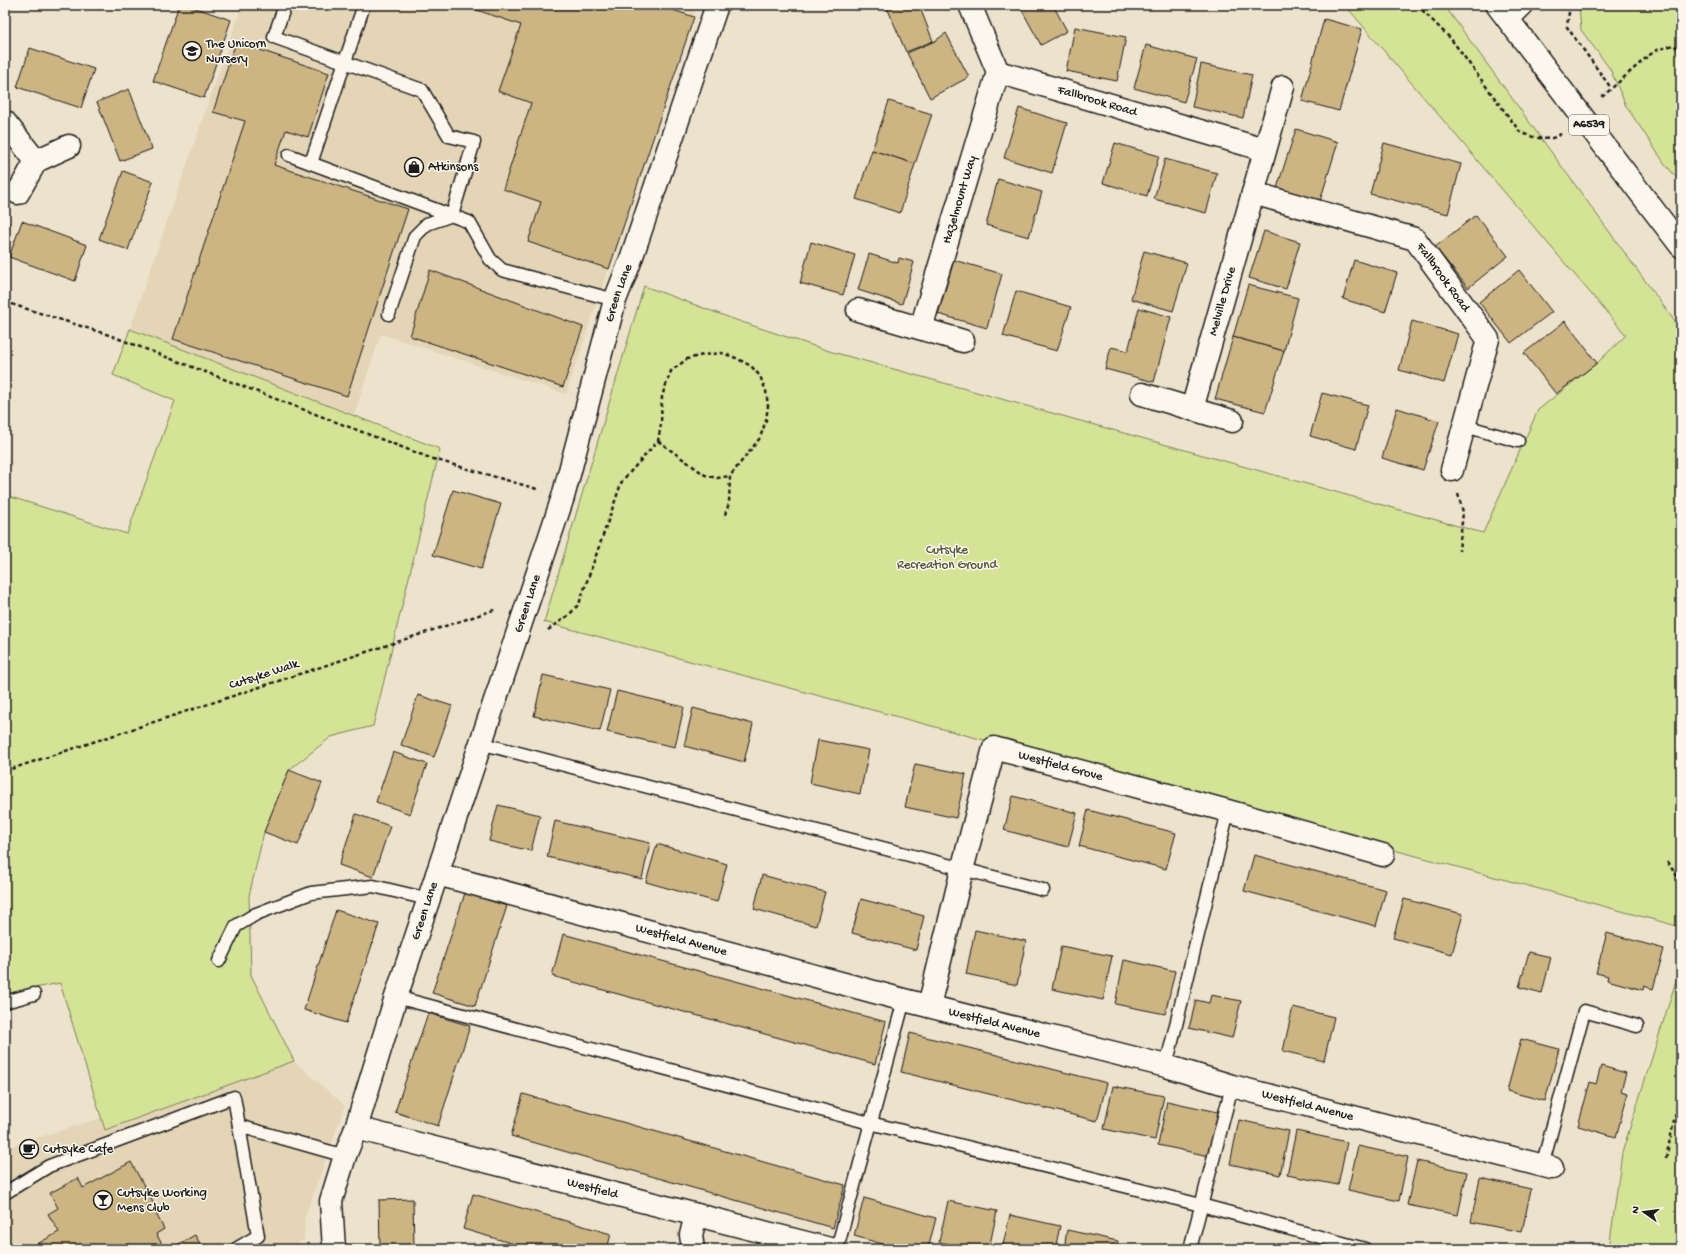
<svg xmlns="http://www.w3.org/2000/svg" width="1686" height="1254" font-family="'Gochi Hand',sans-serif">
  <style>
    .built { fill: #e3d5b6 }
    .green { fill: #d5e396; stroke: #788059 }
    .building { fill: #ccb483; stroke: #1c1c1c }
    .lines { fill: none; stroke-linecap: round; stroke-linejoin: round }
    .service-casing { stroke: #1c1c1c; stroke-width: 15 }
    .minor-casing { stroke: #1c1c1c; stroke-width: 25 }
    .primary-casing { stroke: #1c1c1c; stroke-width: 25 }
    .path { stroke: #1c1c1c; stroke-width: 2.5; stroke-dasharray: 4 3; stroke-linecap: butt }
    .service { stroke: #fbf7ec; stroke-width: 12 }
    .minor { stroke: #fbf7ec; stroke-width: 22 }
    .primary { stroke: #fbf7ec; stroke-width: 22 }
    .labels { text-anchor: middle; dominant-baseline: central; stroke-width: 3; stroke-linejoin: round; paint-order: stroke }
    .shield { fill: #fbf7ec; stroke: #5f5e5a; stroke-width: 1 }
    .shield-label { font-size: 12px; font-weight: bold; fill: #1c1c1c }
    .poi-label { font-size: 13px; fill: #1c1c1c; stroke: #fbf7ec; text-anchor: start }
    .street-label { font-size: 13px; fill: #1c1c1c; stroke: #fbf7ec }
    .park-label { font-size: 13px; fill: #545841; stroke: #fbf7ec }
  </style>
  <rect width="100%" height="100%" fill="#ede3cc"/>
  <filter id="ink" filterUnits="userSpaceOnUse"><feTurbulence type="fractalNoise" baseFrequency=".025" numOctaves="2"/><feDisplacementMap in="SourceGraphic" scale="8" xChannelSelector="R" yChannelSelector="G"/><feConvolveMatrix kernelMatrix="1 2 1 2 8 2 1 2 1" color-interpolation-filters="sRGB"/></filter>
  <g filter="url(#ink)">
    <g class="built">
      <path d="M242,5H697L566,394L381,334L354,415L130,329Z"/>
      <path d="M294,1061L345,1106L305,1217L304,1240L286,1249H5V1148L101,1118L105,1130Z"/>
    </g>
    <g class="green">
      <path d="M1345,5H1444L1681,330V927L544,622L644,286L736,320L829,351L1483,533L1538,410L1597,363L1626,335Z"/>
      <path d="M1579,5H1681V183L1665,164L1626,106L1610,69L1581,30Z"/>
      <path d="M130,329L440,449L373,726L331,737L289,770L264,832L249,896L251,975L294,1061L105,1130L60,983L5,994V495L127,534L175,401L113,375Z"/>
      <path d="M1681,965V1249H1609L1622,1153Z"/>
    </g>
    <g class="building">
      <path d="M179,5H187L231,20L204,98L153,81Z"/>
      <path d="M462,5H658L694,17L609,269L528,242L541,202L503,189L531,103L498,91L521,25Z"/>
      <path d="M886,5H919L933,41L906,52Z"/>
      <path d="M1019,5H1053L1067,31L1041,45Z"/>
      <path d="M1324,19L1362,29L1339,111L1302,101Z"/>
      <path d="M1075,27L1126,37L1117,81L1066,71Z"/>
      <path d="M946,33L969,77L930,98L907,53L935,41Z"/>
      <path d="M236,42L329,73L308,137L286,130L274,165L408,209L347,396L173,339L245,121L213,112Z"/>
      <path d="M1146,45L1197,59L1184,102L1134,88Z"/>
      <path d="M30,48L94,69L81,108L17,87Z"/>
      <path d="M1201,64L1252,75L1243,118L1192,107Z"/>
      <path d="M129,89L152,149L120,161L97,102Z"/>
      <path d="M889,101L932,114L915,164L872,150Z"/>
      <path d="M1019,108L1067,123L1052,173L1004,158Z"/>
      <path d="M1296,129L1338,142L1320,201L1277,188Z"/>
      <path d="M1115,143L1159,156L1147,196L1103,183Z"/>
      <path d="M1384,143L1461,164L1448,214L1370,194Z"/>
      <path d="M872,150L915,164L900,213L856,199Z"/>
      <path d="M1165,159L1217,173L1206,213L1154,199Z"/>
      <path d="M123,171L153,182L128,250L99,239Z"/>
      <path d="M998,179L1042,192L1029,237L986,225Z"/>
      <path d="M1476,215L1508,256L1468,288L1435,247Z"/>
      <path d="M22,221L87,245L75,281L9,257Z"/>
      <path d="M5,222L10,224L5,239Z"/>
      <path d="M1264,231L1300,242L1286,289L1249,278Z"/>
      <path d="M811,242L855,255L843,295L800,283Z"/>
      <path d="M1144,251L1187,263L1173,311L1131,299Z"/>
      <path d="M869,254L898,263L899,258L914,262L902,304L858,290Z"/>
      <path d="M954,260L1002,274L987,328L938,314Z"/>
      <path d="M1354,260L1397,273L1385,312L1343,299Z"/>
      <path d="M430,270L583,327L563,387L410,336Z"/>
      <path d="M1519,270L1552,312L1511,343L1479,302Z"/>
      <path d="M1248,285L1298,298L1284,351L1233,337Z"/>
      <path d="M1016,291L1071,307L1057,351L1003,336Z"/>
      <path d="M1139,308L1171,317L1154,382L1105,369L1111,347L1128,351Z"/>
      <path d="M1412,321L1458,334L1444,383L1399,370Z"/>
      <path d="M1565,321L1597,363L1556,394L1524,353Z"/>
      <path d="M1233,337L1284,351L1265,412L1215,399Z"/>
      <path d="M1322,393L1368,405L1356,449L1310,436Z"/>
      <path d="M1397,408L1439,421L1423,470L1382,458Z"/>
      <path d="M453,490L501,504L481,569L433,555Z"/>
      <path d="M543,675L610,690L600,731L534,716Z"/>
      <path d="M617,691L684,707L675,747L607,732Z"/>
      <path d="M418,695L452,706L434,757L401,745Z"/>
      <path d="M693,708L753,724L744,762L684,746Z"/>
      <path d="M818,740L869,750L860,794L810,783Z"/>
      <path d="M393,752L427,764L410,814L376,802Z"/>
      <path d="M915,764L966,774L956,818L905,807Z"/>
      <path d="M289,770L322,783L298,845L264,832Z"/>
      <path d="M1013,796L1077,813L1068,847L1004,830Z"/>
      <path d="M498,805L540,815L531,851L489,841Z"/>
      <path d="M1088,810L1176,833L1166,869L1079,846Z"/>
      <path d="M356,814L390,826L373,877L339,865Z"/>
      <path d="M555,821L650,843L642,879L547,857Z"/>
      <path d="M657,844L727,864L717,902L646,882Z"/>
      <path d="M1254,855L1386,890L1376,926L1244,891Z"/>
      <path d="M762,875L825,892L816,926L754,909Z"/>
      <path d="M465,893L507,906L475,1006L432,993Z"/>
      <path d="M861,899L924,916L916,950L852,933Z"/>
      <path d="M1404,899L1463,914L1452,954L1393,938Z"/>
      <path d="M336,910L379,924L346,1023L304,1010Z"/>
      <path d="M975,930L1026,941L1017,985L966,974Z"/>
      <path d="M1607,933L1664,949L1653,989L1644,986L1643,990L1607,980L1608,976L1596,973Z"/>
      <path d="M563,934L886,1022L875,1064L552,976Z"/>
      <path d="M1061,946L1112,956L1103,1000L1052,989Z"/>
      <path d="M1529,952L1551,957L1542,993L1519,987Z"/>
      <path d="M1124,960L1175,971L1165,1014L1115,1004Z"/>
      <path d="M1211,995L1241,1001L1232,1038L1189,1028L1196,1000L1209,1003Z"/>
      <path d="M1293,1007L1334,1017L1324,1061L1283,1051Z"/>
      <path d="M428,1013L470,1026L438,1126L395,1112Z"/>
      <path d="M910,1033L1107,1083L1097,1121L901,1072Z"/>
      <path d="M1521,1039L1559,1049L1545,1101L1507,1091Z"/>
      <path d="M1601,1066L1626,1073L1621,1091L1628,1093L1616,1137L1578,1126L1590,1082L1596,1084Z"/>
      <path d="M1113,1086L1164,1096L1155,1140L1104,1129Z"/>
      <path d="M523,1094L845,1185L833,1228L511,1136Z"/>
      <path d="M1167,1101L1218,1112L1209,1156L1158,1145Z"/>
      <path d="M1239,1120L1289,1131L1280,1175L1230,1164Z"/>
      <path d="M1296,1131L1347,1142L1338,1185L1287,1175Z"/>
      <path d="M1358,1146L1408,1157L1399,1201L1348,1190Z"/>
      <path d="M1417,1161L1467,1172L1458,1215L1407,1205Z"/>
      <path d="M131,1162L155,1206L153,1208L164,1229L156,1234L165,1249H28L59,1232L48,1214L58,1208L50,1193L78,1178L83,1188Z"/>
      <path d="M1480,1178L1531,1189L1522,1232L1471,1222Z"/>
      <path d="M473,1194L611,1234L607,1249H531L463,1229Z"/>
      <path d="M864,1198L936,1218L928,1249H900L854,1236Z"/>
      <path d="M413,1199L414,1249H380L379,1200Z"/>
      <path d="M948,1201L997,1211L989,1249H973L939,1242Z"/>
      <path d="M1010,1215L1060,1226L1055,1249H1002Z"/>
      <path d="M1067,1230L1118,1241L1117,1249H1064Z"/>
      <path d="M195,1235L203,1249H170Z"/>
    </g>
    <g class="lines">
      <defs>
        <g id="service">
          <path d="M285,5L274,37L422,90L449,136L474,142L452,215L427,224L415,236L389,314"/>
          <path d="M289,155L469,222L490,259L502,270L615,300"/>
          <path d="M311,163L364,5"/>
          <path d="M1465,426L1518,441"/>
          <path d="M480,743L1043,890"/>
          <path d="M219,961L236,926L256,914L311,893L373,886L428,899"/>
          <path d="M396,997L870,1123L1201,1205L1365,1249"/>
          <path d="M5,1002L34,994"/>
          <path d="M1166,1066L1228,811"/>
          <path d="M239,1126L345,1156"/>
          <path d="M1542,1166L1584,1011L1637,1026"/>
          <path d="M5,1193L49,1166L234,1097L258,1236L236,1249"/>
          <path d="M837,1249L904,1000"/>
          <path d="M1190,1249L1232,1086"/>
        </g>
        <g id="minor">
          <path id="s1" d="M970,5L998,72L1265,150"/>
          <path d="M1508,19L1522,5"/>
          <path d="M5,122L36,161"/>
          <path d="M18,193L36,161L69,146"/>
          <path id="s2" d="M1253,193L1415,239L1488,339L1452,470"/>
          <path d="M858,310L963,341"/>
          <path id="s3" d="M921,328L998,72"/>
          <path d="M1142,394L1232,421"/>
          <path id="s4" d="M1192,409L1283,87"/>
          <path id="s5" d="M437,874L904,1000L1166,1066L1232,1086L1552,1168"/>
          <path id="s6" d="M929,1006L962,870L994,748L1228,811L1383,855"/>
          <path id="s7" d="M356,1128L830,1249"/>
          <path id="s8" d="M334,1249L331,1201L345,1156L356,1128L396,997L563,497L615,300L630,262L717,5"/>
          <path d="M693,1249L691,1235L696,1215"/>
        </g>
        <path id="primary" d="M1497,5L1681,246"/>
      </defs>
      <use href="#service" class="service-casing"/>
      <use href="#minor" class="minor-casing"/>
      <use href="#primary" class="primary-casing"/>
      <g class="path">
        <path d="M1417,5L1451,39L1520,132C1533,138 1550,143 1562,133"/>
        <path d="M1570,5L1567,27L1611,88"/>
        <path d="M1602,97L1648,56L1657,50L1673,45L1681,50"/>
        <path d="M5,302L109,335L430,458L537,489"/>
        <path d="M658,441L705,475L717,478L730,476"/>
        <path d="M1458,494L1463,512L1459,551"/>
        <path d="M548,630L569,615L579,604L622,481L658,441L661,424L662,396L671,371L687,359L703,355L722,353L736,358L751,366L760,376L766,391L768,406L766,420L760,438L730,476L729,503L724,518"/>
        <path d="M5,771L497,609"/>
        <path d="M1667,862L1681,881"/>
        <path d="M1666,1158L1681,1089"/>
      </g>
      <use href="#service" class="service"/>
      <use href="#minor" class="minor"/>
      <use href="#primary" class="primary"/>
    </g>
  </g>
  <defs>
    <symbol id="school-ring" viewBox="-11 -11 22 22"><circle r="9.5" fill="#fbf7ec" stroke="#1c1c1c" stroke-width="1.5"/><path d="M0-5L7-2L0 1L-7-2ZM-4 1L0 2.5L4 1V4Q0 6-4 4Z" fill="#1c1c1c"/></symbol>
    <symbol id="shop-ring" viewBox="-11 -11 22 22"><circle r="9.5" fill="#fbf7ec" stroke="#1c1c1c" stroke-width="1.5"/><path d="M-5-2.5h2.3a2.7 3.5 0 0 1 5.4 0H5L5.5 6h-11ZM-1.5-2.5h3a1.5 2.3 0 0 0-3 0Z" fill="#1c1c1c"/></symbol>
    <symbol id="cafe-ring" viewBox="-11 -11 22 22"><circle r="9.5" fill="#fbf7ec" stroke="#1c1c1c" stroke-width="1.5"/><path d="M-5.5-4.5H6V0H3Q3 3.5 0 3.5H-2.5Q-5.5 3.5-5.5 0ZM3-3.2v2h1.7v-2ZM-6 4.5H4V6H-6Z" fill="#1c1c1c"/></symbol>
    <symbol id="bar-ring" viewBox="-11 -11 22 22"><circle r="9.5" fill="#fbf7ec" stroke="#1c1c1c" stroke-width="1.5"/><path d="M-6-5H6L.8 .8V4.5H3.5V6h-7V4.5H-.8V.8Z" fill="#1c1c1c"/></symbol>
  </defs>
  <g fill-rule="evenodd">
    <use href="#school-ring" x="181" y="40" width="22" height="22"/>
    <use href="#shop-ring" x="403" y="156" width="22" height="22"/>
    <use href="#cafe-ring" x="18" y="1138" width="22" height="22"/>
    <use href="#bar-ring" x="92" y="1189" width="22" height="22"/>
  </g>
  <g class="labels">
    <rect class="shield" x="1569" y="115" width="40" height="20" rx="3"/>
    <g class="shield-label">
      <text x="1589" y="125">A6539</text>
    </g>
    <g class="poi-label">
      <text x="206" y="44">The Unicorn<tspan x="206" dy="15">Nursery</tspan></text>
      <text x="428" y="167">Atkinsons</text>
      <text x="43" y="1149">Cutsyke Cafe</text>
      <text x="117" y="1193">Cutsyke Working<tspan x="117" dy="15">Mens Club</tspan></text>
    </g>
    <g class="street-label">
      <text stroke="none"><textPath href="#s1" startOffset="176">Fallbrook Road</textPath></text>
      <text stroke="none"><textPath href="#s3" startOffset="134">Hazelmount Way</textPath></text>
      <text stroke="none"><textPath href="#s2" startOffset="216">Fallbrook Road</textPath></text>
      <text stroke="none"><textPath href="#s8" startOffset="1001">Green Lane</textPath></text>
      <text stroke="none"><textPath href="#s4" startOffset="112">Melville Drive</textPath></text>
      <text stroke="none"><textPath href="#s8" startOffset="677">Green Lane</textPath></text>
      <text transform="translate(264 675) rotate(-18)">Cutsyke Walk</text>
      <text stroke="none"><textPath href="#s6" startOffset="335">Westfield Grove</textPath></text>
      <text stroke="none"><textPath href="#s8" startOffset="353">Green Lane</textPath></text>
      <text stroke="none"><textPath href="#s5" startOffset="253">Westfield Avenue</textPath></text>
      <text stroke="none"><textPath href="#s5" startOffset="577">Westfield Avenue</textPath></text>
      <text stroke="none"><textPath href="#s5" startOffset="901">Westfield Avenue</textPath></text>
      <text stroke="none"><textPath href="#s7" startOffset="244">Westfield</textPath></text>
    </g>
    <g class="park-label">
      <text x="947" y="550">Cutsyke<tspan x="947" dy="15">Recreation Ground</tspan></text>
    </g>
  </g>
  <rect width="1686" height="1254" fill="none" stroke="#fbf7ec" stroke-width="20"/>
  <rect x="10" y="10" width="1666" height="1234" fill="none" stroke="#1c1c1c" stroke-width="1.5" filter="url(#ink)"/>
  <g transform="translate(1644 1212) rotate(284)" stroke="#fbf7ec" stroke-width="3" paint-order="stroke">
  <path d="M0-3L7 15L0 10L-7 15Z" fill="#1c1c1c"/>
  <text y="-6" font-size="11" font-weight="bold" text-anchor="middle" fill="#1c1c1c">N</text>
  </g>
</svg>
